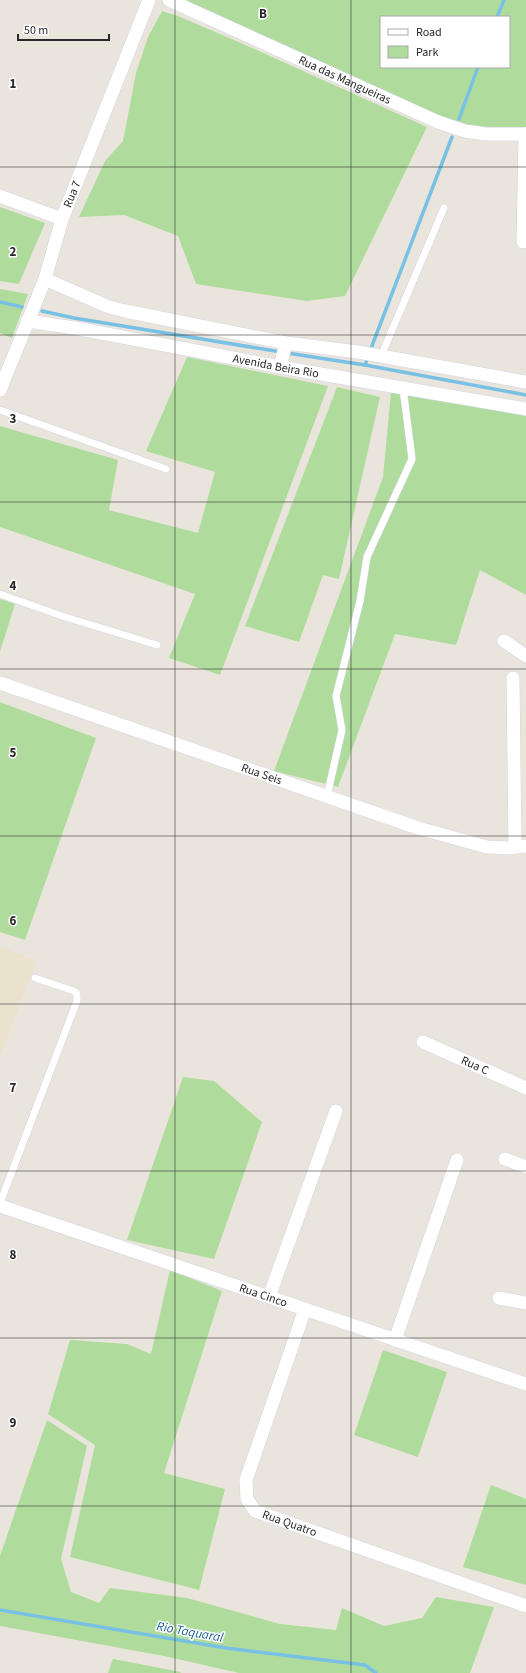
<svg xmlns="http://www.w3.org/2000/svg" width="526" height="1673" font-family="'Source Sans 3',sans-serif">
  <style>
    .education { fill: #eae2cd }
    .green { fill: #afdc9d; fill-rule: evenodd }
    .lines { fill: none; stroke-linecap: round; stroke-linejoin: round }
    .stream { stroke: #78c1e4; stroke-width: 3.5 }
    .lane-casing { stroke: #d2d4e1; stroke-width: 8 }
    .street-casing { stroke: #d2d4e1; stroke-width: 14 }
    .lane { stroke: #fff; stroke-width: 7 }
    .street { stroke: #fff; stroke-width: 13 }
    .grid { fill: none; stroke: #292929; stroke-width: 1; stroke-opacity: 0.55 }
    .labels { text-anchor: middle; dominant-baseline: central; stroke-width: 3; stroke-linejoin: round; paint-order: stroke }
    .street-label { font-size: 12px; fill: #292929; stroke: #fff }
    .water-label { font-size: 13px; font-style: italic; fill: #195f8e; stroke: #fff }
    .grid-label { font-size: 13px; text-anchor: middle; font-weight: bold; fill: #292929; stroke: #fff; stroke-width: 3; stroke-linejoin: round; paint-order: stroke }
  </style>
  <rect width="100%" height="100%" fill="#eae5dc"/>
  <path class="education" d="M0,946L37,961L0,1055Z"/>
  <g class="green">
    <path d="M186,0H526V132L474,128L440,116L214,15ZM381,17H509V67H381Z"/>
    <path d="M162,11L178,16L241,43L427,127L345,296L307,301L196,284L178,236L124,215L79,217L105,161L123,141L136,73L148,37Z"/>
    <path d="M0,207L45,223L19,284L0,281Z"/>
    <path d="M0,289L28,294L12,338L0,333Z"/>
    <path d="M187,357L328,386L220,675L169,658L195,594L0,527V426L118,460L109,510L198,533L215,472L146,451Z"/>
    <path d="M337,387L380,397L339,579L323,575L299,642L245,626Z"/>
    <path d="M391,392L526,415V595L480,570L456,645L395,634L338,787L274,771L383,477Z"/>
    <path d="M0,599L15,604L0,652Z"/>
    <path d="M0,702L96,738L25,940L0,932Z"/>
    <path d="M183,1077L214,1081L262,1122L214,1259L127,1240Z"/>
    <path d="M170,1270L222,1291L164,1473L225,1489L199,1590L70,1557L95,1445L48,1414L70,1340L127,1344L151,1354Z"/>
    <path d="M383,1350L447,1372L418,1457L354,1435Z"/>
    <path d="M47,1420L87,1446L61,1559L71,1592L99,1603L110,1588L187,1598L280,1624L336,1630L342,1608L384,1626L422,1618L436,1597L494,1607L470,1673H239L164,1656L0,1626V1556Z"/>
    <path d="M491,1485L526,1499V1585L463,1567Z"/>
    <path d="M113,1659L181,1672L180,1673H108Z"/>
  </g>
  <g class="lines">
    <g class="stream">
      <path d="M497,17L504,0"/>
      <path d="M459,119L478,67"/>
      <path d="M0,302L22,307"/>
      <path d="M42,311L74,318L281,352"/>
      <path d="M370,351L452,137"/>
      <path d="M287,353L365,365L368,357"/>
      <path d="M365,365L526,395"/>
      <path d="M0,1610L226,1648L365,1665L376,1673"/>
    </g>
    <defs>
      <g id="lane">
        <path d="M381,356L444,208"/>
        <path d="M0,410L166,469"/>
        <path d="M0,594L62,616L157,645"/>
        <path d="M327,796L342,730L336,696L360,601L367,557L412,459L403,388"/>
        <path d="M0,1203L77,1001V994L74,991L35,978"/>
      </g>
      <g id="street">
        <path id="s1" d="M169,0L438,122L465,131L486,134H526"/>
        <path d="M0,196L62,219"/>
        <path d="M523,242L525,134"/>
        <path d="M45,279L109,307L125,311L286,343L358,352L526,382"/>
        <path id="s2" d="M27,321L75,328L280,367L526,409"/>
        <path d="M280,367L286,343"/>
        <path id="s3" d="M0,390L45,279L62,219L149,0"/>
        <path d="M504,641L526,656"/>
        <path d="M513,678L515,847"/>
        <path id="s4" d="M0,683L418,828L487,847L508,848L526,846"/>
        <path id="s5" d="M423,1042L526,1088"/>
        <path d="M505,1159L526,1167"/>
        <path id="s6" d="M0,1206L526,1384"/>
        <path d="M269,1297L336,1111"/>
        <path d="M499,1298L526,1303"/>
        <path id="s7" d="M305,1309L246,1480L247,1499L255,1511L526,1606"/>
        <path d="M395,1340L457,1160"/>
      </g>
    </defs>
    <use href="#lane" class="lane-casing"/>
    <use href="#street" class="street-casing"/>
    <use href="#lane" class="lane"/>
    <use href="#street" class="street"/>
  </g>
  <path class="grid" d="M175,0V1673M351,0V1673M0,167H526M0,335H526M0,502H526M0,669H526M0,836H526M0,1004H526M0,1171H526M0,1338H526M0,1506H526"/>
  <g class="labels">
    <g class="street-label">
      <text stroke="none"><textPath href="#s1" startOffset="193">Rua das Mangueiras</textPath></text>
      <text stroke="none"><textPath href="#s3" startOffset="209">Rua 7</textPath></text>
      <text stroke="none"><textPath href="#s2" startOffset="253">Avenida Beira Rio</textPath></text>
      <text stroke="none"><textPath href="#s4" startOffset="277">Rua Seis</textPath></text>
      <text stroke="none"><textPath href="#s5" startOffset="57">Rua C</textPath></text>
      <text stroke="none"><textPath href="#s6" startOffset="278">Rua Cinco</textPath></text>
      <text stroke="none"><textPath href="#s7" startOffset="251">Rua Quatro</textPath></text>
    </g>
    <g class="water-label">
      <text transform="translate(190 1632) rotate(10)">Rio Taquaral</text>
    </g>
  </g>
  <g class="grid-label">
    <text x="263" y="18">B</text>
    <text x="13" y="88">1</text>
    <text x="13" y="256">2</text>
    <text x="13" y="423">3</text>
    <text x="13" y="590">4</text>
    <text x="13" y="757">5</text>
    <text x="13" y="925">6</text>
    <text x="13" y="1092">7</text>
    <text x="13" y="1259">8</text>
    <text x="13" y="1427">9</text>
  </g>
  <rect x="380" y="16" width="130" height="52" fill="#ffffff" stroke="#a9a9a9"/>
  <rect x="388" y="29" width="20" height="6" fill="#ffffff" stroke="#a9a9a9"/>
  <text x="416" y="36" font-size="12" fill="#292929">Road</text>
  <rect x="388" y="46" width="20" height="12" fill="#afdc9d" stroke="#a9a9a9"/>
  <text x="416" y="56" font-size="12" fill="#292929">Park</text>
  <path d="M18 34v6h91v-6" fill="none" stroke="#292929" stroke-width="2"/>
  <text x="24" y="34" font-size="12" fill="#292929" stroke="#ffffff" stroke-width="3" paint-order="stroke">50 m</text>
</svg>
